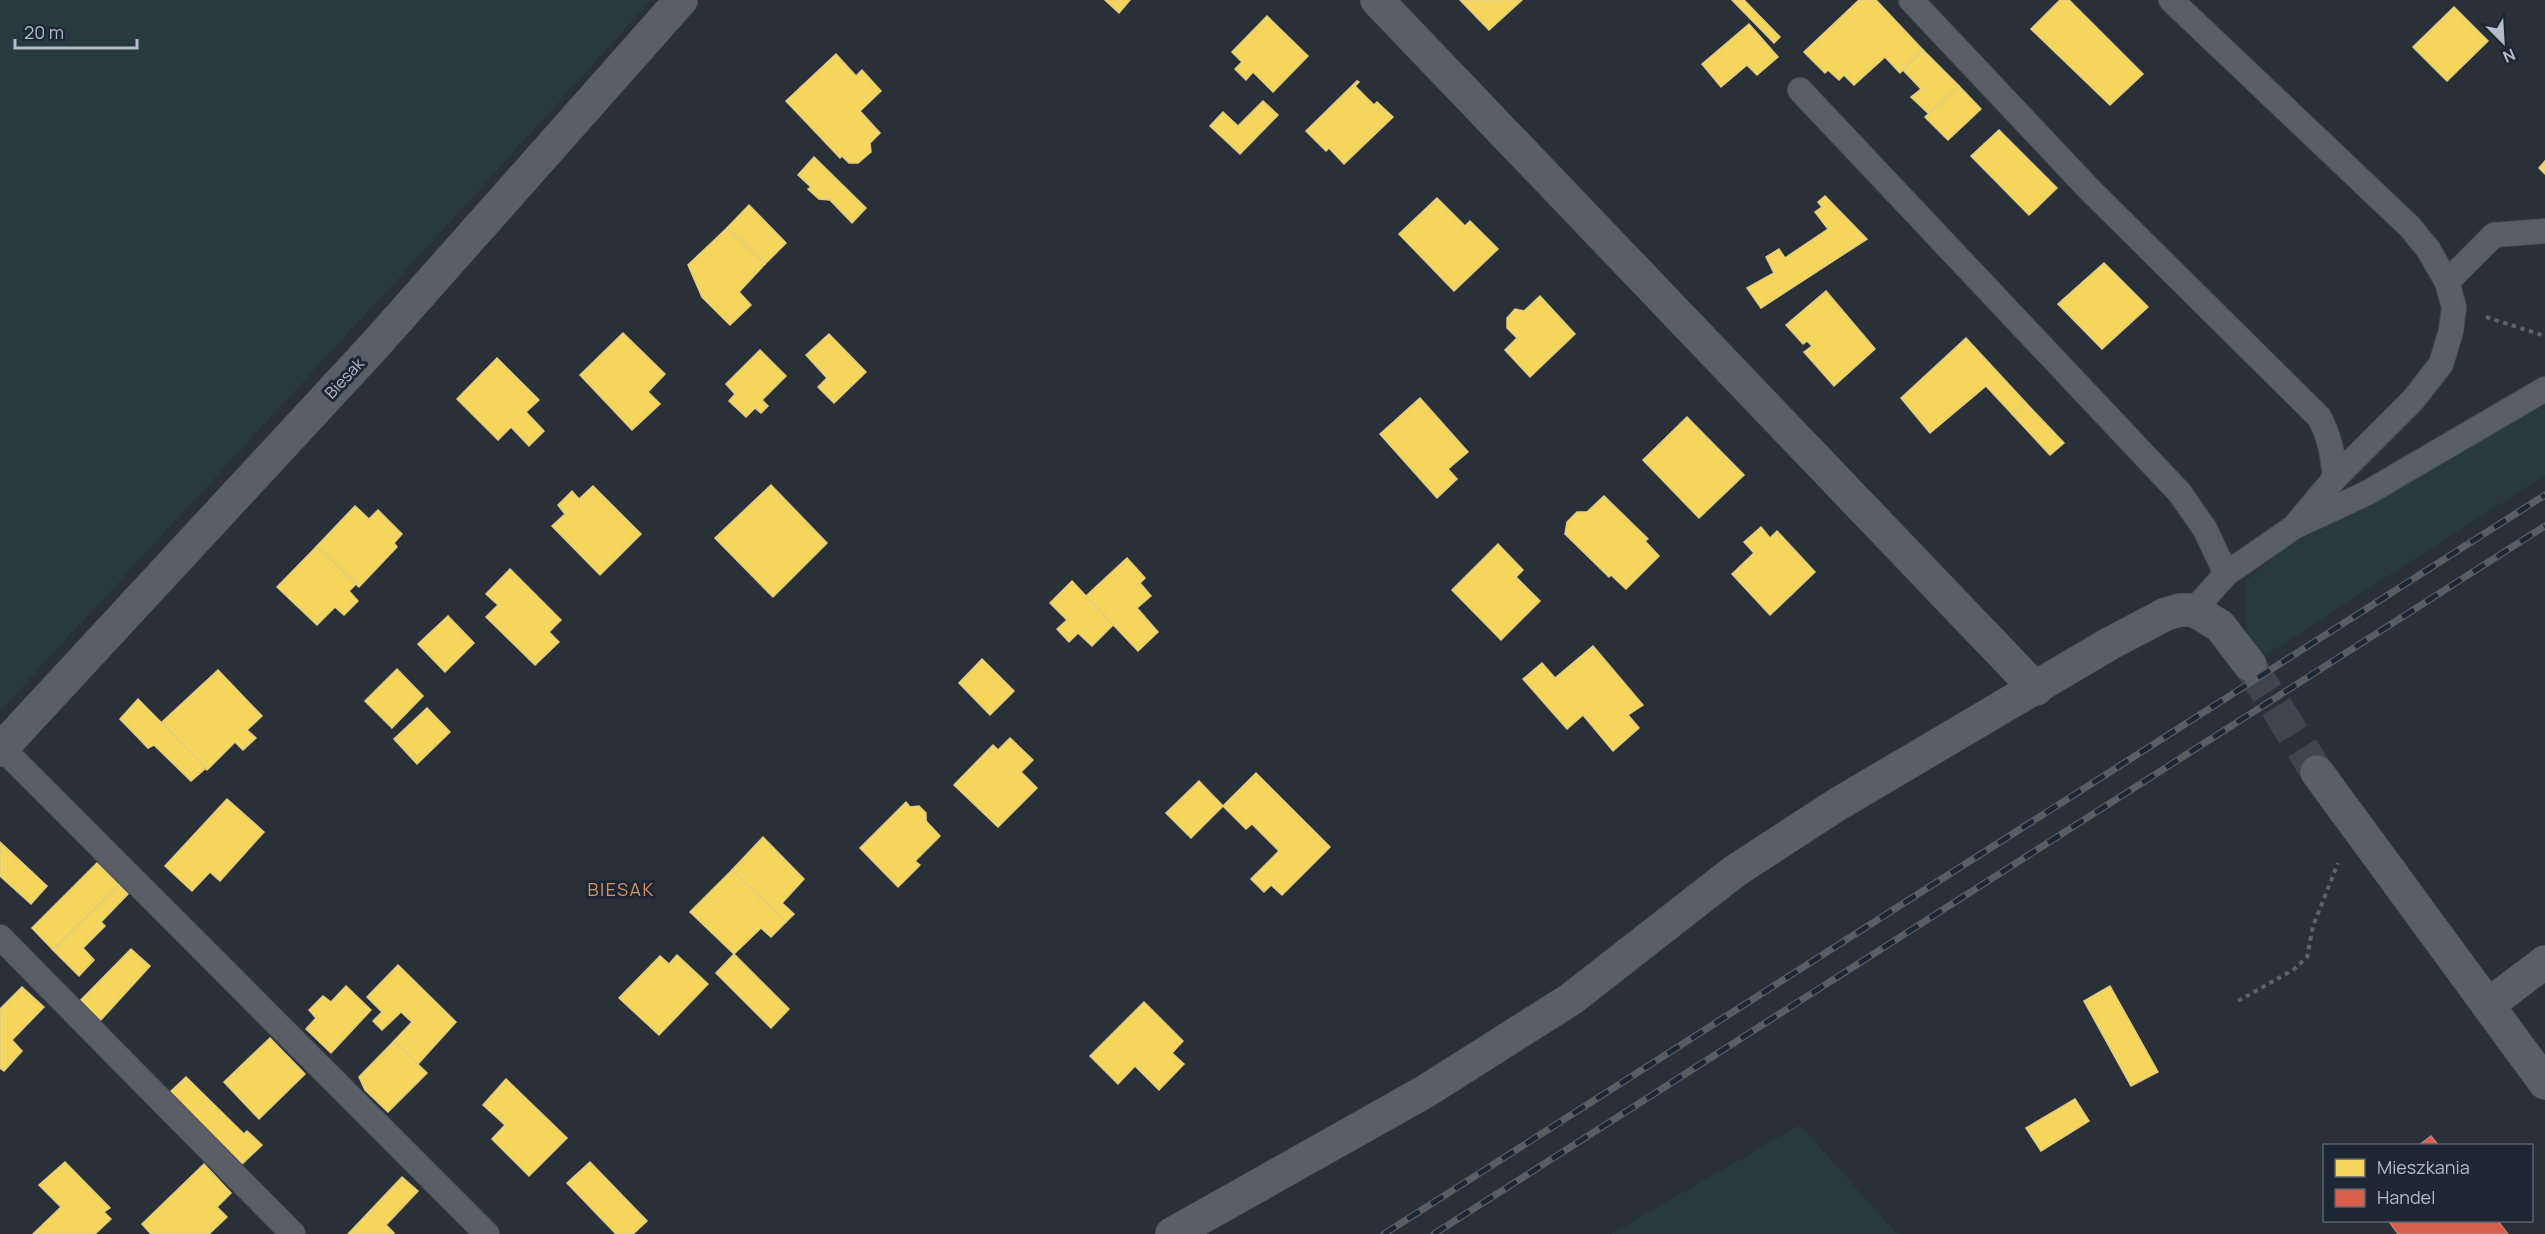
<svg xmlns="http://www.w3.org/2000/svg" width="2545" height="1234" font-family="Manrope,sans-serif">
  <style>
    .green { fill: #273a3e }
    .homes { fill: #f6d55c; stroke: #e2ce7d; stroke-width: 1.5 }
    .shops { fill: #d6604d; stroke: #cc7c72; stroke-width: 1.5 }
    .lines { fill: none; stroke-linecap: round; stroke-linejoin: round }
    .street-tunnel { stroke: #3f454e; stroke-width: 33; stroke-dasharray: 33 16; stroke-linecap: butt }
    .lane-casing { stroke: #484c53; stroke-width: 26 }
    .street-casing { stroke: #484c53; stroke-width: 34 }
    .path { stroke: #5d636a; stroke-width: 4; stroke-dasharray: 4.5 4.5; stroke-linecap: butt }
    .lane { stroke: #5a5e66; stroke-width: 24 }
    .street { stroke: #5a5e66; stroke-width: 33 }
    .rail-casing { stroke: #595d64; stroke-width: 7 }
    .rail { stroke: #1d2633; stroke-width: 4.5; stroke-dasharray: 14; stroke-linecap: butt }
    .labels { text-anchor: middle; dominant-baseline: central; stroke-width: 6; stroke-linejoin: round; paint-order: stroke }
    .street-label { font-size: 16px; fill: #b4bcc9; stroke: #1d2633 }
    .neighbourhood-label { font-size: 18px; letter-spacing: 1.5px; fill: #d59563; stroke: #1d2633 }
  </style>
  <rect width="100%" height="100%" fill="#2a3038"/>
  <g class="green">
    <path d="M0,0H651L441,232L0,711Z"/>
    <path d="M2545,400V475L2250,665L2246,624L2247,580L2280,551L2384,494Z"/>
    <path d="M1800,1125L1897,1234H1611Z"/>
  </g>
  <g class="homes">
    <path d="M1105,0H1130L1119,13Z"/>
    <path d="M1460,0H1522L1489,30Z"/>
    <path d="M1732,0H1744L1780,37L1774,43Z"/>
    <path d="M1859,0H1876L1923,50L1900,73L1885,57L1854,85L1844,75L1839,80L1828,70L1825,73L1804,52Z"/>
    <path d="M2060,0H2069L2143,74L2110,105L2031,29Z"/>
    <path d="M2454,7L2488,41L2447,81L2413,47Z"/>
    <path d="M1267,16L1308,56L1273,92L1253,72L1246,80L1235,69L1242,62L1232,52Z"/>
    <path d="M1749,24L1778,57L1757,75L1747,65L1721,87L1702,64Z"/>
    <path d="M1923,50L1959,86L1929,114L1911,97L1921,89L1903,70Z"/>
    <path d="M836,54L856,76L862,70L881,91L860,111L880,133L870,143L871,152L858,163H849L842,156L840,158L786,101Z"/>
    <path d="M1357,81L1359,82L1355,86L1374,105L1377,102L1393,117L1344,164L1329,148L1326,151L1306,131Z"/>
    <path d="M1959,86L1981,109L1948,140L1925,117Z"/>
    <path d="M1263,101L1278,115L1240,154L1210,126L1223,112L1238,126Z"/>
    <path d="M1999,130L2057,188L2029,215L1971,156Z"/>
    <path d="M814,157L866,208L852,223L830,200L819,199L808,189L811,187L798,175Z"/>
    <path d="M2545,161V174L2539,168Z"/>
    <path d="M1825,196L1867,239L1761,308L1747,288L1774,273L1766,257L1779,249L1785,258L1828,229L1815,212L1822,207L1818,202Z"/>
    <path d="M1437,198L1465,226L1470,221L1498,249L1454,291L1399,234Z"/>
    <path d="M749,205L786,243L765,264L727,228Z"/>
    <path d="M727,228L765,264L739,292L751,305L730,325L702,297L688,265Z"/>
    <path d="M2104,263L2148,307L2102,349L2058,304Z"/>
    <path d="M1826,291L1875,349L1834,386L1804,352L1812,346L1807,341L1803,344L1786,325Z"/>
    <path d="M1540,296L1575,334L1530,377L1505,350L1517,338L1507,328V318L1515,309L1524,311Z"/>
    <path d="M623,333L665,374L648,392L660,404L632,430L580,375Z"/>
    <path d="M829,334L866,372L834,403L818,387L827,378L806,355Z"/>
    <path d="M1966,338L2026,403L2012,414L1986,386L1930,433L1901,398Z"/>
    <path d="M760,350L786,376L762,400L768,406L761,413L755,408L746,417L729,401L735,394L726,384Z"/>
    <path d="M497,358L539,400L526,412L544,431L529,446L511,427L498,440L457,399Z"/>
    <path d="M1420,398L1468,452L1448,469L1457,479L1437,498L1380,434Z"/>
    <path d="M2026,403L2064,443L2050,455L2012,414Z"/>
    <path d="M1687,417L1744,475L1699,518L1643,460Z"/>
    <path d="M771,485L827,543L773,597L715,538Z"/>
    <path d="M593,486L641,534L600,575L552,526L565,514L558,505L572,491L579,499Z"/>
    <path d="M1604,496L1648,539L1645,541L1659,556L1626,589L1611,575L1609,577L1565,534L1567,522L1577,512H1587Z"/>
    <path d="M355,506L369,519L378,510L402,534L394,543L397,547L359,587L317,546Z"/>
    <path d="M1761,527L1770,538L1777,531L1815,572L1770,615L1732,574L1754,553L1744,542Z"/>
    <path d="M1498,544L1523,570L1516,577L1540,601L1501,640L1452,590Z"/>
    <path d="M317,546L356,584L349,591L358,601L344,615L335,607L317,625L277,587Z"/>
    <path d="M1127,558L1145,578L1140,583L1151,596L1137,608L1158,632L1138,651L1086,596Z"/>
    <path d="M510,569L561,620L549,632L559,642L535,665L486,617L498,605L486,594Z"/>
    <path d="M1072,581L1113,625L1092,646L1078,633L1069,642L1057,629L1067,620L1050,603Z"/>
    <path d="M448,616L474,643L445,672L418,644Z"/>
    <path d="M1593,646L1643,705L1628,715L1639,728L1613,751L1583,715L1567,729L1523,679L1542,663L1555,678Z"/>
    <path d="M982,659L1014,691L990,715L959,683Z"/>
    <path d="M397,669L423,696L392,728L365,701Z"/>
    <path d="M218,670L262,716L247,730L256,738L243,750L235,742L207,770L162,722Z"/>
    <path d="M138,699L206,768L191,781L154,745L148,748L120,719Z"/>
    <path d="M427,708L450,732L417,764L394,739Z"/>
    <path d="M1010,738L1033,760L1021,772L1037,788L998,827L954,785L993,745L998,750Z"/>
    <path d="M1256,773L1330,847L1282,895L1271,885L1264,892L1251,879L1279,851L1252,824L1246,829L1223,806Z"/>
    <path d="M1199,781L1223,806L1191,838L1166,813Z"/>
    <path d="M227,799L264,832L220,881L210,872L192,891L165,866Z"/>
    <path d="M906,802L910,807L919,806L926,813V821L940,836L915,861L920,865L898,887L860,848Z"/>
    <path d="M763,837L804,879L782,903L794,914L786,922L732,870Z"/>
    <path d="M0,842L47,886L31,904L0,876Z"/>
    <path d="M97,863L119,885L53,950L32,928Z"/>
    <path d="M732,870L786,922L771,937L761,928L734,954L690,912Z"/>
    <path d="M119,885L128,894L101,922L105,926L83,948L94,960L79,976L53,950Z"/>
    <path d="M131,949L150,966L99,1022L78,1003Z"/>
    <path d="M734,954L789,1009L771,1028L716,973Z"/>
    <path d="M677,955L708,984L659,1035L619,998L660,956L669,964Z"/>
    <path d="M398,965L456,1022L418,1064L394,1041L412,1022L401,1012L382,1030L373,1021L382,1012L367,997Z"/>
    <path d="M346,986L371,1010L331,1053L306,1029L316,1018L309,1010L323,996L331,1002Z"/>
    <path d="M2110,986L2158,1072L2131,1086L2084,1001Z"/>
    <path d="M22,987L44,1007L12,1040L22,1051L4,1071L0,1068V1009Z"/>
    <path d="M1144,1002L1183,1041L1172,1053L1184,1064L1159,1090L1135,1066L1118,1084L1090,1056Z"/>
    <path d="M270,1038L305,1074L259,1119L224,1082Z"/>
    <path d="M394,1041L427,1073L388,1112L365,1090L359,1077Z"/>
    <path d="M186,1077L244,1134L247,1131L262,1145L242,1164L169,1093Z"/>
    <path d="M506,1079L567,1138L529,1176L492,1139L505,1125L483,1105Z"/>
    <path d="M2075,1099L2089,1121L2041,1151L2026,1128Z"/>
    <path d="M65,1162L110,1208L104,1212L111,1219L95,1234H33L61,1207L39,1185Z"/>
    <path d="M590,1162L647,1221L633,1234H616L567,1183Z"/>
    <path d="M204,1164L231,1193L217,1207L227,1217L209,1234H151L142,1224Z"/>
    <path d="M402,1177L418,1191L386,1225L394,1233L393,1234H348Z"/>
  </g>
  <g class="shops">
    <path d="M2431,1136L2439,1146H2418Z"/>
    <path d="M2388,1220H2497L2508,1234H2398Z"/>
  </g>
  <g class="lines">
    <path class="street-tunnel" d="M2250,665L2317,772"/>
    <defs>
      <g id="lane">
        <path d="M1911,0L2090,190L2319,417C2330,437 2333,455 2335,478"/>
        <path d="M2171,0L2410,227L2428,249L2447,282L2454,307L2451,331L2441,364L2413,400L2335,478L2294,527"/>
        <path d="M1800,90L2179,492L2205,529L2226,574"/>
        <path d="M2447,282L2494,235L2545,231"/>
        <path d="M2194,610L2226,574L2294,527L2367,493L2545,389"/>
        <path d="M2,748L487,1234"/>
        <path d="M0,937L293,1234"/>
      </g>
      <g id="street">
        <path d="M1377,0L2036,689"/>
        <path d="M0,750L375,345L681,0"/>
        <path d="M2317,772L2545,1083"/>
        <path d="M2488,1005L2545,962"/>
        <path d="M1172,1234L1426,1091L1571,999L1735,871L1838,804L2109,644L2166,614L2180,610H2194L2220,626L2250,665"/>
      </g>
    </defs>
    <use href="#lane" class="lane-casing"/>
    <use href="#street" class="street-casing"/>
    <g class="path">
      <path d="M2486,317L2545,336"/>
      <path d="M2238,1001L2293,970L2307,957L2313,926L2338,863"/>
    </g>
    <use href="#lane" class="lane"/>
    <use href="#street" class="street"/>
    <defs>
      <g id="rail">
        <path d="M1384,1234L2545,495"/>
        <path d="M1434,1234L2545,526"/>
      </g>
    </defs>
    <use href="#rail" class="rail-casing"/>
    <use href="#rail" class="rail"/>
  </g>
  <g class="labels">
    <g class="street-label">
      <text transform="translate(344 378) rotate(-47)">Biesak</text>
    </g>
    <g class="neighbourhood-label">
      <text x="621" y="889">BIESAK</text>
    </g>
  </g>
  <rect x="2323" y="1144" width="210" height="78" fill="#1d2633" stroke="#59626f" stroke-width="1.5"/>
  <rect x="2335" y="1159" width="30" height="18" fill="#f6d55c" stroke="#59626f" stroke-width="1.5"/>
  <text x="2377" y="1174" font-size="18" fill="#b4bcc9">Mieszkania</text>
  <rect x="2335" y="1189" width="30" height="18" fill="#d6604d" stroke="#59626f" stroke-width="1.5"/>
  <text x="2377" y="1204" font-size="18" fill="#b4bcc9">Handel</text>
  <g transform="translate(2503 42) rotate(156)" stroke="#1d2633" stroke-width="4.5" paint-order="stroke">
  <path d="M0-4.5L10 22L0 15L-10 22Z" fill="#b4bcc9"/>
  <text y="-9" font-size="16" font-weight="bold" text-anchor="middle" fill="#b4bcc9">N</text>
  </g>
  <path d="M15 39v9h122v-9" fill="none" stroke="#b4bcc9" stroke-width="3"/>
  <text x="24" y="39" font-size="18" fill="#b4bcc9" stroke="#1d2633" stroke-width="4.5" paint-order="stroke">20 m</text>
</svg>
